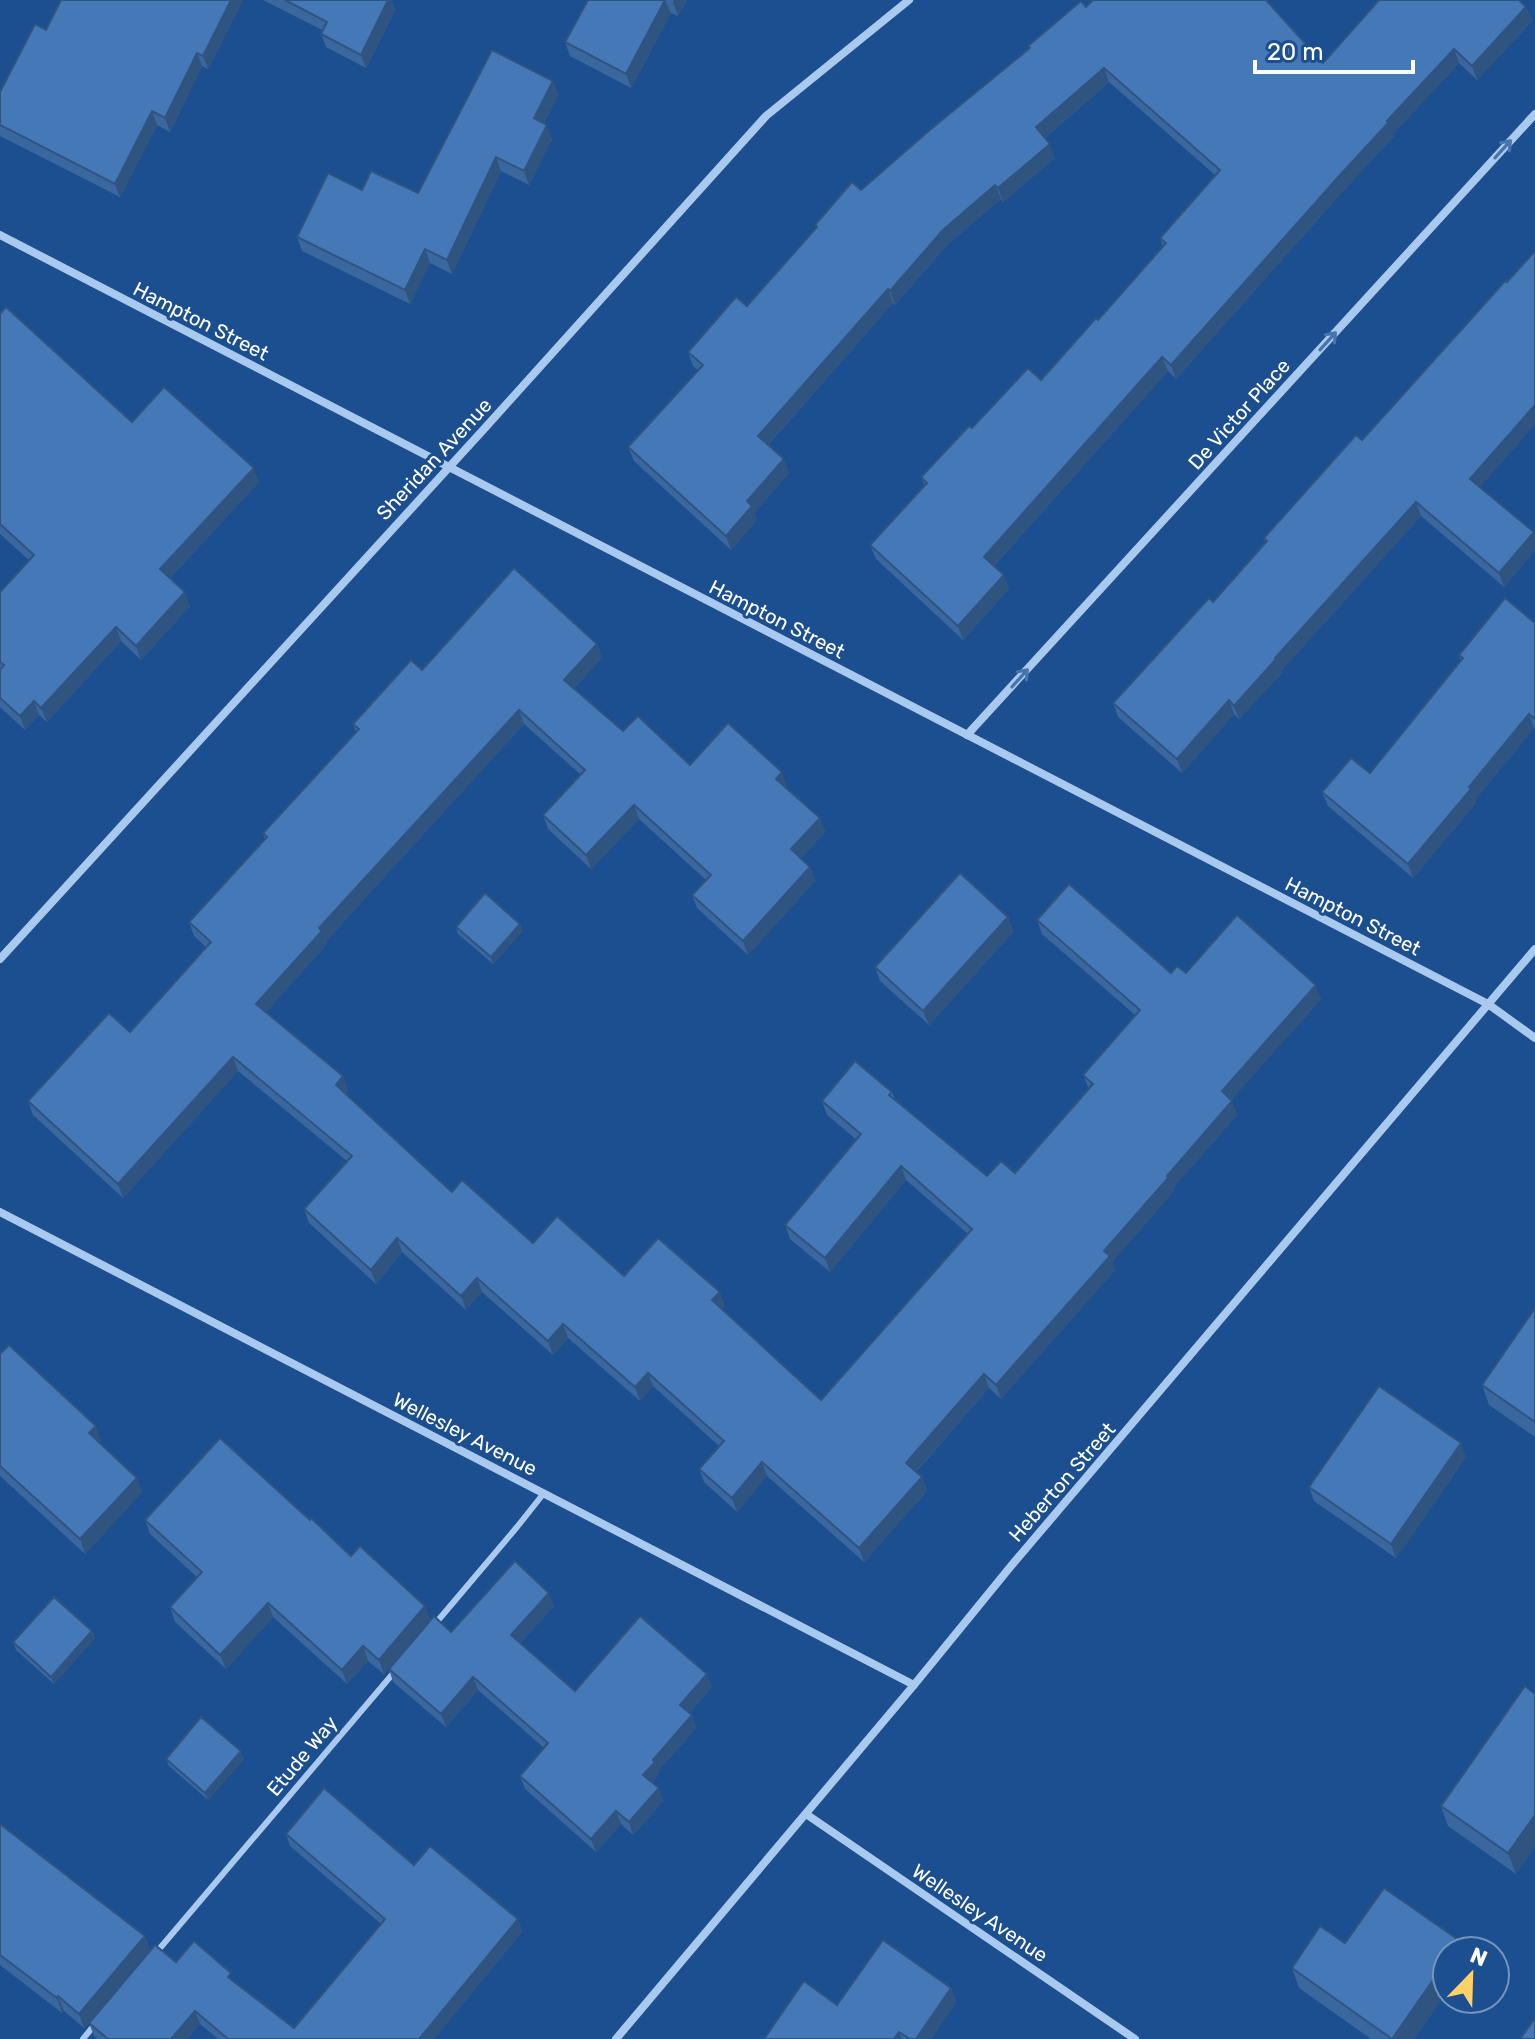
<svg xmlns="http://www.w3.org/2000/svg" width="1535" height="2039" font-family="Rubik,sans-serif">
  <style>
    .lines { fill: none; stroke-linecap: round; stroke-linejoin: round }
    .lane { stroke: #a9c9ee; stroke-width: 6 }
    .street { stroke: #a9c9ee; stroke-width: 8 }
    .wall { fill: #3a679d }
    .shaded-wall { fill: #305480 }
    .building { fill: #4478b7; stroke: #305480; stroke-width: 2 }
    .oneway { stroke: #4674ac }
    .labels { text-anchor: middle; dominant-baseline: central; stroke-width: 6; stroke-linejoin: round; paint-order: stroke }
    .street-label { font-size: 20px; fill: #fff; stroke: #1b4f8f }
  </style>
  <rect width="100%" height="100%" fill="#1b4f8f"/>
  <g class="lines">
    <g class="lane">
      <path d="M435,1624L517,1527L544,1493"/>
      <path d="M155,1954L396,1670"/>
      <path d="M83,2039L96,2023"/>
    </g>
    <g class="street">
      <path d="M0,235L1488,1004L1535,1038"/>
      <path d="M967,735L1535,114"/>
      <path d="M0,959L484,429L766,116L909,0"/>
      <path d="M0,1212L914,1685"/>
      <path d="M806,1814L1135,2039"/>
      <path d="M616,2039L914,1685L1011,1566L1535,949"/>
    </g>
  </g>
  <g class="wall">
    <path d="M243,0L208,69L202,66L170,132L157,125L120,197L0,136V92L46,30Z"/>
    <path d="M263,0H391L395,10L366,68L326,47L321,34L322,30Z"/>
    <path d="M588,0H687L678,16L671,13L631,88L570,56L565,42Z"/>
    <path d="M1086,7L1323,63L1526,7L1532,21L1477,80L1459,63L1393,134L1394,136L1345,189L1176,379L1168,371L994,566L1009,589L963,640L876,559L870,545L925,486L921,477L972,428L1041,380L1098,320L1163,247L1160,238L1215,175L1109,82L1045,138L1055,158L1003,202L1001,199L948,244L895,305L893,303L768,445L784,459L789,473L754,513L757,520L731,550L634,461L628,447L698,370L693,366L688,352L747,306L816,228L815,225L861,190L1029,48L1028,46Z"/>
    <path d="M553,81L558,95L544,123L552,139L529,185L501,171L452,274L430,263L410,304L302,251L297,237L362,190L418,193Z"/>
    <path d="M1535,251V424L1480,487L1534,532L1535,536V550L1504,587L1421,516L1281,671L1282,673L1239,719L1234,714L1182,773L1118,717L1113,703L1213,602L1265,542L1264,538L1362,440Z"/>
    <path d="M0,314L132,422L259,482L170,578L190,606L141,660L121,641L47,722L39,715L25,730L0,707V592L29,560L0,534Z"/>
    <path d="M1535,623V729L1534,728L1475,800L1476,803L1413,878L1328,806L1322,792L1370,773L1461,661L1459,655Z"/>
    <path d="M597,644L602,658L574,688L623,731L690,765L787,786L786,788L820,818L825,832L801,858L810,867L815,881L748,955L697,908L692,895L706,880L639,819L591,869L548,829L543,815L581,775L524,724L326,941L327,944L266,1012L348,1090L345,1094L452,1192L533,1243L624,1276L725,1306L722,1309L821,1400L968,1234L906,1180L830,1272L790,1239L785,1225L857,1140L827,1115L822,1101L892,1092L895,1099L987,1176L1015,1173L1089,1089L1083,1075L1135,1015L1042,934L1037,920L1171,973H1186L1321,999L1231,1100L1237,1115L1173,1188L1174,1191L1112,1262L1115,1270L1001,1399L989,1388L916,1472L922,1477L927,1491L864,1562L767,1476L737,1512L704,1482L699,1469L719,1446L653,1386L640,1401L568,1338L553,1355L482,1292L466,1310L402,1252L376,1284L309,1223L304,1209L347,1161L238,1071L123,1198L33,1115L28,1101L130,1032L206,947L194,936L189,922L265,839L263,833L356,732L353,724L422,670Z"/>
    <path d="M1008,917L1013,932L929,1025L880,981L875,967Z"/>
    <path d="M520,924L522,932L493,964L458,934L456,927Z"/>
    <path d="M1535,1308V1437L1489,1405L1482,1385Z"/>
    <path d="M0,1354L101,1440L99,1442L137,1478L142,1492L85,1554L0,1476Z"/>
    <path d="M1466,1457L1396,1558L1314,1501L1309,1487Z"/>
    <path d="M145,1520H310L351,1556L425,1606L430,1621L384,1674L368,1661L347,1684L273,1617L226,1669L175,1622L170,1607L198,1578L150,1534Z"/>
    <path d="M554,1606L520,1643L575,1691L712,1687L689,1713L692,1715L696,1728L658,1771L659,1774L652,1783L663,1801L633,1835L621,1824L596,1852L525,1789L520,1776L544,1748L478,1690L446,1727L393,1682L389,1669L451,1632Z"/>
    <path d="M92,1631L95,1638L54,1684L16,1650L13,1642Z"/>
    <path d="M1535,1694V1846L1516,1874L1448,1826L1441,1806Z"/>
    <path d="M166,1759H244L208,1800L169,1766Z"/>
    <path d="M0,1824L145,1936L150,1951L84,2028L64,2011L62,2013L0,1965Z"/>
    <path d="M286,1834L414,1865L518,1919L522,1932L434,2039H218L200,2024L187,2039H98L94,2036L89,2023L234,1982L294,2028L381,1924L290,1846Z"/>
    <path d="M1460,1941L1464,1951H1447V1991L1414,2039H1371L1299,1988L1292,1968L1345,1943Z"/>
    <path d="M951,1988L956,2002L931,2039H764L837,2005Z"/>
  </g>
  <g class="shaded-wall">
    <path d="M231,0H243L208,69L203,56Z"/>
    <path d="M388,0H391L395,10L366,68L361,55Z"/>
    <path d="M665,0L671,13L631,88L626,74Z"/>
    <path d="M674,0H687L678,16L673,2Z"/>
    <path d="M1526,7L1532,21L1477,80L1472,66Z"/>
    <path d="M1454,49L1459,63L1393,134L1394,136L1345,189L1176,379L1171,365L1387,121Z"/>
    <path d="M197,53L202,66L170,132L165,118Z"/>
    <path d="M1104,68L1109,82L1041,141L1036,127Z"/>
    <path d="M553,81L558,95L539,132L534,118Z"/>
    <path d="M152,111L157,125L120,197L115,184Z"/>
    <path d="M547,125L552,139L529,185L524,171Z"/>
    <path d="M1050,144L1055,158L1003,202L998,188Z"/>
    <path d="M496,157L501,171L452,274L447,260Z"/>
    <path d="M995,185L1001,199L948,244L895,305L890,291L943,230Z"/>
    <path d="M425,249L430,263L410,304L405,290Z"/>
    <path d="M888,289L893,303L763,450L758,436Z"/>
    <path d="M1162,357L1168,371L989,571L984,557Z"/>
    <path d="M1535,405V424L1475,493L1470,479Z"/>
    <path d="M784,459L789,473L754,513L757,520L731,550L726,536L747,501Z"/>
    <path d="M254,468L259,482L165,583L160,569Z"/>
    <path d="M1416,502L1421,516L1281,671L1282,673L1239,719L1234,706L1275,658Z"/>
    <path d="M1534,532L1535,536V550L1504,587L1499,573Z"/>
    <path d="M1004,575L1009,589L963,640L958,626Z"/>
    <path d="M185,592L190,606L141,660L136,646Z"/>
    <path d="M116,627L121,641L47,722L41,708Z"/>
    <path d="M597,644L602,658L569,693L564,680Z"/>
    <path d="M1229,700L1234,714L1182,773L1177,759Z"/>
    <path d="M34,701L39,715L25,730L20,716Z"/>
    <path d="M519,710L524,724L326,941L327,944L261,1018L256,1004L319,928Z"/>
    <path d="M1529,714L1534,728L1475,800L1476,803L1413,878L1408,864Z"/>
    <path d="M782,772L787,786L781,793L776,779Z"/>
    <path d="M634,805L639,819L591,869L586,855Z"/>
    <path d="M820,818L825,832L796,863L791,849Z"/>
    <path d="M810,867L815,881L748,955L743,941Z"/>
    <path d="M1008,917L1013,932L929,1025L923,1011Z"/>
    <path d="M520,924L522,932L493,964L491,957Z"/>
    <path d="M1316,985L1321,999L1227,1105L1222,1091Z"/>
    <path d="M233,1057L238,1071L123,1198L118,1184Z"/>
    <path d="M343,1076L348,1090L341,1099L336,1085Z"/>
    <path d="M1232,1101L1237,1115L1173,1188L1174,1191L1112,1262L1115,1270L1001,1399L996,1385L1167,1176Z"/>
    <path d="M901,1166L906,1180L830,1272L825,1258Z"/>
    <path d="M397,1238L402,1252L376,1284L371,1270Z"/>
    <path d="M477,1278L482,1292L466,1310L461,1296Z"/>
    <path d="M720,1292L725,1306L717,1314L712,1300Z"/>
    <path d="M563,1324L568,1338L553,1355L548,1341Z"/>
    <path d="M648,1373L653,1386L640,1401L635,1387Z"/>
    <path d="M984,1374L989,1388L911,1477L906,1463Z"/>
    <path d="M96,1426L101,1440L94,1448L89,1433Z"/>
    <path d="M1461,1443L1466,1457L1396,1558L1391,1544Z"/>
    <path d="M762,1462L767,1476L737,1512L732,1498Z"/>
    <path d="M922,1477L927,1491L864,1562L859,1548Z"/>
    <path d="M137,1478L142,1492L85,1554L80,1539Z"/>
    <path d="M549,1593L554,1606L515,1648L511,1635Z"/>
    <path d="M268,1603L273,1617L226,1669L220,1655Z"/>
    <path d="M425,1606L430,1621L384,1674L379,1660Z"/>
    <path d="M92,1631L95,1638L54,1684L51,1677Z"/>
    <path d="M363,1646L368,1661L347,1684L342,1670Z"/>
    <path d="M707,1674L712,1687L685,1717L680,1705Z"/>
    <path d="M473,1677L478,1690L446,1727L441,1714Z"/>
    <path d="M692,1715L696,1728L658,1771L659,1774L648,1788L643,1775L653,1760Z"/>
    <path d="M241,1751L244,1759L208,1800L205,1793Z"/>
    <path d="M659,1788L663,1801L633,1835L629,1822Z"/>
    <path d="M616,1811L621,1824L596,1852L591,1839Z"/>
    <path d="M1535,1815V1846L1516,1874L1508,1853Z"/>
    <path d="M518,1919L522,1932L434,2039H419Z"/>
    <path d="M145,1936L150,1951L84,2028L79,2014Z"/>
    <path d="M1460,1941L1464,1951H1453Z"/>
    <path d="M1447,1960V1991L1414,2039H1392Z"/>
    <path d="M951,1988L956,2002L931,2039H916Z"/>
    <path d="M58,1996L64,2011L62,2013L57,1998Z"/>
    <path d="M195,2011L200,2024L187,2039H171Z"/>
    <path d="M899,2032L902,2039H894Z"/>
  </g>
  <g class="building">
    <path d="M61,0H231L203,56L197,53L165,118L152,111L115,184L0,125V92L35,24L46,30Z"/>
    <path d="M285,0H388L361,55L321,34L327,22Z"/>
    <path d="M588,0H665L626,74L565,42Z"/>
    <path d="M1093,0H1266L1323,63L1379,0H1519L1526,7L1472,66L1454,49L1387,121L1389,122L1340,175L1171,365L1162,357L984,557L1004,575L958,626L870,545L927,483L921,477L969,426L972,428L1028,368L1041,380L1096,318L1098,320L1166,243L1160,238L1220,170L1104,68L1036,127L1050,144L998,188L995,185L943,230L890,291L888,289L758,436L784,459L747,501L752,506L726,536L628,447L703,365L688,352L736,297L747,306L817,227L815,225L852,182L861,190L931,129L1030,48L1028,46L1081,1L1086,7Z"/>
    <path d="M492,50L553,81L534,118L547,125L524,171L496,157L447,260L425,249L405,290L297,237L328,173L362,190L371,171L418,193Z"/>
    <path d="M1535,251V405L1470,479L1534,532L1499,573L1416,502L1275,658L1276,659L1234,706L1229,700L1177,759L1113,703L1209,598L1213,602L1267,541L1264,538L1356,435L1362,440L1506,280L1507,282Z"/>
    <path d="M6,307L132,422L164,387L254,468L160,569L185,592L136,646L116,627L41,708L34,701L20,716L0,698V670L4,665L0,662V592L34,555L0,524V314Z"/>
    <path d="M514,568L597,644L564,680L623,731L638,716L690,765L728,723L782,772L776,779L820,818L791,849L810,867L743,941L692,895L711,875L634,805L586,855L543,815L585,770L519,710L319,928L322,931L256,1004L343,1076L336,1085L452,1192L462,1180L533,1243L557,1216L624,1276L658,1238L720,1292L712,1300L821,1400L972,1229L901,1166L825,1258L785,1225L861,1134L822,1101L855,1061L892,1092L889,1095L987,1176L1001,1161L1015,1173L1093,1084L1083,1075L1140,1010L1037,920L1069,884L1171,973L1177,966L1186,973L1237,915L1316,985L1222,1091L1232,1101L1167,1176L1169,1177L1104,1251L1110,1256L996,1385L984,1374L906,1463L922,1477L859,1548L762,1462L732,1498L699,1469L724,1441L648,1373L635,1387L563,1324L548,1341L477,1278L461,1296L397,1238L371,1270L304,1209L352,1156L233,1057L118,1184L28,1101L109,1013L130,1032L211,942L189,922L267,837L263,833L359,729L353,724L411,660L422,670Z"/>
    <path d="M1505,598L1535,623V719L1529,714L1469,787L1471,789L1408,864L1322,792L1351,758L1370,773L1463,658L1459,655Z"/>
    <path d="M960,873L1008,917L923,1011L875,967Z"/>
    <path d="M485,893L520,924L491,957L456,927Z"/>
    <path d="M1535,1308V1422L1482,1385Z"/>
    <path d="M9,1345L96,1426L89,1433L137,1478L80,1539L0,1466V1354Z"/>
    <path d="M1379,1386L1461,1443L1391,1544L1309,1487Z"/>
    <path d="M220,1438L310,1520L311,1518L351,1556L360,1546L425,1606L379,1660L363,1646L342,1670L268,1603L220,1655L170,1607L202,1572L145,1520Z"/>
    <path d="M515,1561L549,1593L511,1635L575,1691L640,1616L707,1674L680,1705L692,1715L653,1760L655,1762L643,1775L659,1788L629,1822L616,1811L591,1839L520,1776L548,1743L473,1677L441,1714L389,1669L434,1616L451,1632Z"/>
    <path d="M54,1597L92,1631L51,1677L13,1642Z"/>
    <path d="M1525,1686L1535,1694V1815L1508,1853L1441,1806Z"/>
    <path d="M201,1717L241,1751L205,1793L166,1759Z"/>
    <path d="M324,1788L414,1865L430,1846L518,1919L419,2039H228L195,2011L171,2039H108L89,2023L155,1945L176,1962L194,1941L231,1973L228,1977L294,2028L385,1919L286,1834Z"/>
    <path d="M0,1824L145,1936L79,2014L58,1996L57,1998L0,1955Z"/>
    <path d="M1384,1888L1460,1941L1453,1951H1447V1960L1392,2039L1292,1968L1320,1926L1345,1943Z"/>
    <path d="M883,1940L951,1988L916,2039H910L899,2032L894,2039H764L804,1981L837,2005Z"/>
    <path d="M1535,2018V2039H1520Z"/>
  </g>
  <defs><path id="oneway-shaft" d="M-6 0H5M1.5-3L5.5 0L1.5 3" fill="none" stroke-width="1.6" stroke-linecap="round" stroke-linejoin="round" transform="scale(2)"/></defs>
  <g class="oneway">
    <use href="#oneway-shaft" transform="translate(1503 149) rotate(-48)"/>
    <use href="#oneway-shaft" transform="translate(1328 341) rotate(-48)"/>
    <use href="#oneway-shaft" transform="translate(1020 678) rotate(-48)"/>
  </g>
  <g class="labels">
    <g class="street-label">
      <text transform="translate(201 321) rotate(27)">Hampton Street</text>
      <text transform="translate(1239 414) rotate(-48)">De Victor Place</text>
      <text transform="translate(434 459) rotate(-47)">Sheridan Avenue</text>
      <text transform="translate(777 619) rotate(27)">Hampton Street</text>
      <text transform="translate(1353 916) rotate(27)">Hampton Street</text>
      <text transform="translate(465 1434) rotate(27)">Wellesley Avenue</text>
      <text transform="translate(1062 1482) rotate(-49)">Heberton Street</text>
      <text transform="translate(302 1756) rotate(-50)">Etude Way</text>
      <text transform="translate(980 1913) rotate(34)">Wellesley Avenue</text>
    </g>
  </g>
  <g transform="translate(1471 1975) rotate(23)"><circle r="38" fill="#1b4f8f" stroke="#7695bc" stroke-width="2"/>
  <path d="M0-6L14 30L0 20L-14 30Z" fill="#ffd166"/>
  <text y="-12" font-size="22" font-weight="bold" text-anchor="middle" fill="#ffffff">N</text>
  </g>
  <path d="M1255 60v12h158v-12" fill="none" stroke="#ffffff" stroke-width="4"/>
  <text x="1267" y="60" font-size="24" fill="#ffffff" stroke="#1b4f8f" stroke-width="6" paint-order="stroke">20 m</text>
</svg>
